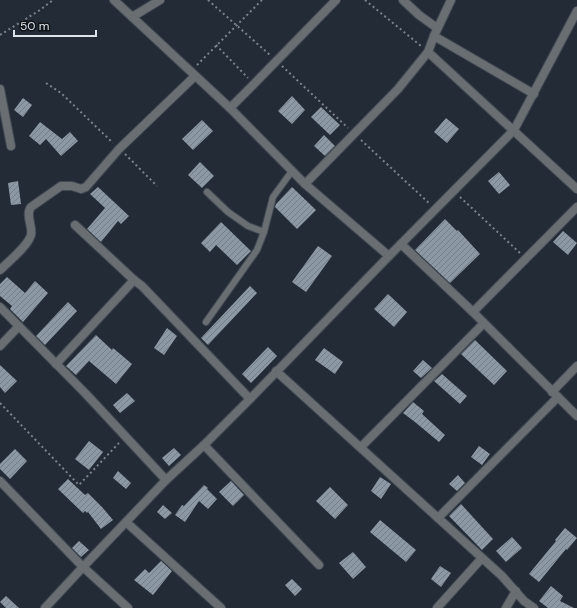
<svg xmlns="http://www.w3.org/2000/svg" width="577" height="608" font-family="'DM Sans',sans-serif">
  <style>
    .building { fill: url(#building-hatch) }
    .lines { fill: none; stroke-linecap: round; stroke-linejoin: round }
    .lane-casing { stroke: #414953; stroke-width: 8 }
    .street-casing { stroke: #414953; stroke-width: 10 }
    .path { stroke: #7c838c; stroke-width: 2; stroke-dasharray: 2 3; stroke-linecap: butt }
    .lane { stroke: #696e73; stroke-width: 6 }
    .street { stroke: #696e73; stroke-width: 8 }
  </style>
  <defs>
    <pattern id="building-hatch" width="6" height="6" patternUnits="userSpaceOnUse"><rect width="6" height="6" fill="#8c98a4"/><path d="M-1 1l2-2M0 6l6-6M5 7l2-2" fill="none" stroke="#767f88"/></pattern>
  </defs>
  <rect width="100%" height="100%" fill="#232c36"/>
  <g class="building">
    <path d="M292,96L305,110L292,124L278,111Z"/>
    <path d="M23,98L32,105L23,117L14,110Z"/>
    <path d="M321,107L340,125L330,135L311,117Z"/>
    <path d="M446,118L459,129L447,143L434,132Z"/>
    <path d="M202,120L213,131L193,150L182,139Z"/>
    <path d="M40,122L62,139L70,132L78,141L61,156L46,139L40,145L29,136Z"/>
    <path d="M324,135L335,146L325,156L314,146Z"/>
    <path d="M200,162L214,176L202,188L188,175Z"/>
    <path d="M499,172L510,185L499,194L488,181Z"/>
    <path d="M18,181L21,204L11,205L8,183Z"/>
    <path d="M98,187L129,216L121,224L118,221L101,242L87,229L105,208L90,194Z"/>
    <path d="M292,187L316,210L297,229L275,207L276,204Z"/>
    <path d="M445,219L457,231L458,230L480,254L450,283L415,250Z"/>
    <path d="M221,222L251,251L237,265L216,245L210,252L201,243Z"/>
    <path d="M563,231L577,243L568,255L553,242Z"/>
    <path d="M318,246L332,256L306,292L292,282Z"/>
    <path d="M7,277L25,293L35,281L48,293L23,322L10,309L12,306L0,296V284Z"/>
    <path d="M250,286L257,293L208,345L201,338Z"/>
    <path d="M388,294L407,312L394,327L374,309Z"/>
    <path d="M68,302L77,311L45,345L36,336Z"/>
    <path d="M167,328L177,336L164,355L154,348Z"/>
    <path d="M96,335L112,350L113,348L132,364L116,384L89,361L76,375L66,366Z"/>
    <path d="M475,340L507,371L494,385L461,354Z"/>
    <path d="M268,347L277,356L251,383L242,374Z"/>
    <path d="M324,348L343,362L335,374L315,360Z"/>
    <path d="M423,360L432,368L421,378L413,371Z"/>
    <path d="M0,365L17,381L5,393L0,387Z"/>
    <path d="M442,374L467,396L460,404L434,381Z"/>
    <path d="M127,393L135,401L120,413L113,405Z"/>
    <path d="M413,402L424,411L422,414L445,435L439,442L415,422L403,413Z"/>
    <path d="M89,441L103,452L89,470L75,459Z"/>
    <path d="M479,446L490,454L482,465L471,457Z"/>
    <path d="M174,448L181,455L169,466L162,458Z"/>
    <path d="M15,449L27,461L10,479L0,469V464Z"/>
    <path d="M118,471L131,483L126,489L113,478Z"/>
    <path d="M458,475L465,483L457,491L449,484Z"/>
    <path d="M380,477L391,484L381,499L371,491Z"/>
    <path d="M68,479L85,495L88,493L102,507L113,520L101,529L88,512L87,513L85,511L83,513L58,489Z"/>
    <path d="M231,481L244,495L233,506L219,492Z"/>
    <path d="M204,485L208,488L207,489L217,499L208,509L199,501L185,522L175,515L182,505L184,506Z"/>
    <path d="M330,487L348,505L335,519L316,501Z"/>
    <path d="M461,504L493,539L482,550L449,516Z"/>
    <path d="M163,505L172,513L165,519L157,512Z"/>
    <path d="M380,520L416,550L406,562L370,532Z"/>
    <path d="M565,528L577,538L567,550L566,549L539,582L529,574L556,541L555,540Z"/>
    <path d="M512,537L522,548L506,562L496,551Z"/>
    <path d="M79,541L89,550L81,557L72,548Z"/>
    <path d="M353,552L366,567L353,579L339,563Z"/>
    <path d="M161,561L172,571L153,595L134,580L145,569L149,573Z"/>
    <path d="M440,566L451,573L441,587L431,579Z"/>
    <path d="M292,579L302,589L295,596L285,585Z"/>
    <path d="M551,586L563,596L560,601L574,608H548L539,601Z"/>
    <path d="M6,596L19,608H6L0,602Z"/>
  </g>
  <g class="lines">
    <defs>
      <g id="lane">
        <path d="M207,192L228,212L248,226L264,232"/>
        <path d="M206,322L257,250L264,232L273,197L292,171"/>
      </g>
      <g id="street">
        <path d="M114,0L230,108L305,184L389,256"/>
        <path d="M403,0L419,15L437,28"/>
        <path d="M132,17L160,0"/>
        <path d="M434,36L534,94"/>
        <path d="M428,52L577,189"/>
        <path d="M0,89L11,146"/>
        <path d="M230,108L254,84L336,0"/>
        <path d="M305,184L398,89L428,52L434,36L451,0"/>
        <path d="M75,225L134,280"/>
        <path d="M401,244L473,312L577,416"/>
        <path d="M0,270C9,261 28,246 31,235C33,226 25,215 31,207L61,186H72L81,189L86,187L119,149L195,76"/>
        <path d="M0,307L86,394L166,480"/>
        <path d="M473,312L577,207"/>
        <path d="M0,346L19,326"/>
        <path d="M56,364L134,280L142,286L250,399"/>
        <path d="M276,371L502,576L524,601L534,608"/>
        <path d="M552,392L577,366"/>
        <path d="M204,445L319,565"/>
        <path d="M361,447L483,324"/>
        <path d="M0,481L83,567L128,608"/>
        <path d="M438,518L558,397"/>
        <path d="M126,522L221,608"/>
        <path d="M45,608L83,567L166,480L204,445L250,399L389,256L514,130L577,11"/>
        <path d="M437,608L482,558"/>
        <path d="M506,608L516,591"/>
      </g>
    </defs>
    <use href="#lane" class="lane-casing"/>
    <use href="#street" class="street-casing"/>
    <g class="path">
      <path d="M208,0L270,55"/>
      <path d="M365,0L421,46"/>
      <path d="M0,35L40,10L53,0"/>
      <path d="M216,45L248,78"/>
      <path d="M197,65L262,0"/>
      <path d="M282,66L348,128"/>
      <path d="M46,83L61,93L113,143"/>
      <path d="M361,140L430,204"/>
      <path d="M125,154L157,186"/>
      <path d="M460,197L520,253"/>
      <path d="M0,403L79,485L119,443"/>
    </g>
    <use href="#lane" class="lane"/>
    <use href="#street" class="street"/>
  </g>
  <path d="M14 30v6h82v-6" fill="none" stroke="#dce2e9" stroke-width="2"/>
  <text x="20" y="30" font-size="12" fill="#dce2e9" stroke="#101419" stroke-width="3" paint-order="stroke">50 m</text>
</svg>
